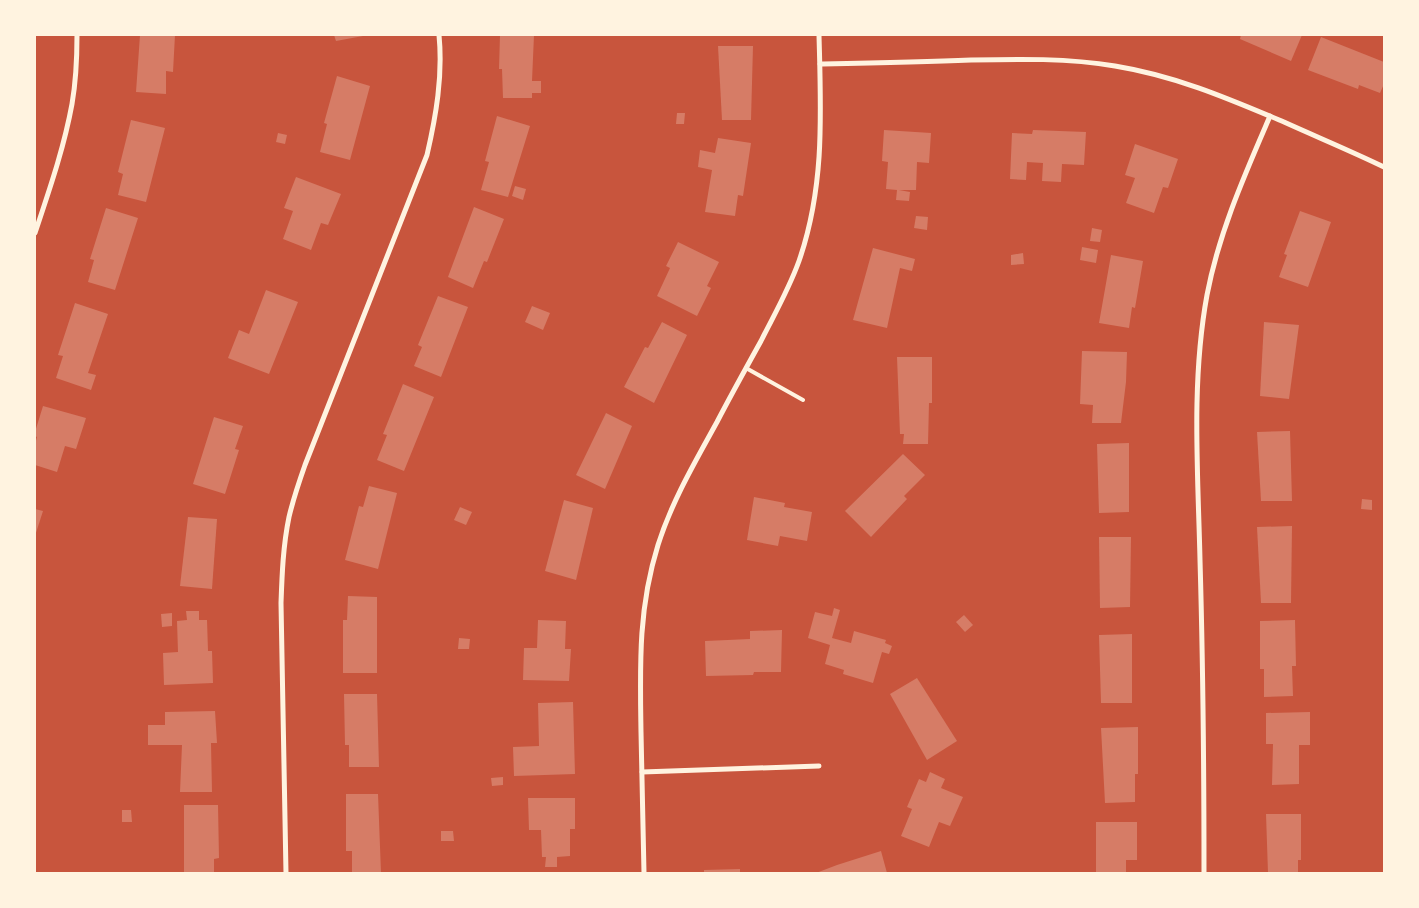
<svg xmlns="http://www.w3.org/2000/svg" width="1419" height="908" font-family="Raleway,sans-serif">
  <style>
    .building { fill: #d67c66 }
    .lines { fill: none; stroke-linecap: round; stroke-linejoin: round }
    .service { stroke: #fff3e0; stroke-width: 4 }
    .minor { stroke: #fff3e0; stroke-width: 5 }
  </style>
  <rect width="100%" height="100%" fill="#c8553d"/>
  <g class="building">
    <path d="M140,35H175L173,72L166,71V94L136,92Z"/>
    <path d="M334,35H363V36L336,41Z"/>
    <path d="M500,35H534L532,81H541V93H532V98H503L502,69H499Z"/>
    <path d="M1241,35H1302L1291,61L1240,39Z"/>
    <path d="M1321,37L1384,62V84L1380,93L1359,85L1358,89L1308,70Z"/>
    <path d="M718,46H753L751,120H722Z"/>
    <path d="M337,76L370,86L350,160L320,152L327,124L324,123Z"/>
    <path d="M677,113H685L684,124H676Z"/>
    <path d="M497,116L530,126L508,197L481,190L489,162L485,161Z"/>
    <path d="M131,120L165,128L146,202L118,195L123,174L118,172Z"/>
    <path d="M884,130L931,133L929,163L917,162L916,190H899L910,192L909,201L896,200L897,190L886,189L888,162L882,161Z"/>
    <path d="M1033,130L1086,132L1084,165L1062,164L1061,182L1042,181L1043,163L1027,162L1026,180L1010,179L1012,133L1032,134Z"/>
    <path d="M278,133L287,135L285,144L276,142Z"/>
    <path d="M718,138L751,143L743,196L738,195L735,216L705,212L712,170L698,167L700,150L715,153Z"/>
    <path d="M1135,144L1178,159L1168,188L1163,187L1154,213L1126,203L1135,178L1125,175Z"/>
    <path d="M296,177L341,194L328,225L321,223L311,250L283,239L293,211L284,208Z"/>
    <path d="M515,186L526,189L523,200L512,196Z"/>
    <path d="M474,207L504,219L487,262L484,261L473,288L448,277Z"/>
    <path d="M106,208L138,218L115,290L88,282L94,260L90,259Z"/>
    <path d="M1300,211L1331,222L1308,287L1279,277L1287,255L1284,254Z"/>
    <path d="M916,216L928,217L927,230L914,228Z"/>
    <path d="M1092,228L1102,230L1100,242L1090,241Z"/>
    <path d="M678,242L719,262L707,286L711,288L697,316L657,296L670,268L666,266Z"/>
    <path d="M1082,247L1098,250L1096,263L1080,260Z"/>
    <path d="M873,248L915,259L912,271L900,268L887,328L853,320Z"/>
    <path d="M1023,253L1024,264L1011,265V255Z"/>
    <path d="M1111,255L1143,261L1135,308L1132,307L1129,328L1099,323Z"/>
    <path d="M266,290L298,302L269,374L228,358L239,330L249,334Z"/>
    <path d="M438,296L468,307L441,377L414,366L422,347L418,345Z"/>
    <path d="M75,303L108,314L88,373L96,375L91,390L56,378L63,356L58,355Z"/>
    <path d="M532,306L550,313L543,330L525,322Z"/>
    <path d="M662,322L687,335L654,403L624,387L645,347L648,348Z"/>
    <path d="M1264,322L1299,325L1289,399L1260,396Z"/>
    <path d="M1082,351L1127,352L1126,382L1121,423H1092L1093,405L1080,404Z"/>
    <path d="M897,357H932V403H929L928,444H903L904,434H900Z"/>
    <path d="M403,384L434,397L404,471L377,460L387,435L383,434Z"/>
    <path d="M43,406L86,418L76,449L65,446L57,472L35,465V444L37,437L35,436V432Z"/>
    <path d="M606,413L632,426L605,489L576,475Z"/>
    <path d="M214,417L243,426L235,449L239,450L225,494L193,484Z"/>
    <path d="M1290,431L1292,501H1261L1257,432Z"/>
    <path d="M1129,443V512L1099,513L1097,444Z"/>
    <path d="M903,454L925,475L904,496L907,499L871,537L845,511Z"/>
    <path d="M369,486L397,493L378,569L345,560L359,506L363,507Z"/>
    <path d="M754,497L785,503L784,507L812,512L807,541L780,536L778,546L747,540Z"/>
    <path d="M1362,499L1372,500V510L1361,509Z"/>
    <path d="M564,500L593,508L576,580L545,571Z"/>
    <path d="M460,507L472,512L466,525L454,520Z"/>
    <path d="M35,509L43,511L35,536Z"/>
    <path d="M188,517L217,519L212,589L180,586Z"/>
    <path d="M1292,526L1291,603H1261L1257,527Z"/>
    <path d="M1099,537H1131L1130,607L1100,608Z"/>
    <path d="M348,596L377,597V673H343V620H347Z"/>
    <path d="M834,608L840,610L832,638L851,643L854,631L886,640L885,643L892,646L889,654L882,652L873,683L843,674L844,670L825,664L830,645L808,638L815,612L832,616Z"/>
    <path d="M186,611H199V620H207L208,651H212L213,683L164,685L163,653L178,652L177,621L187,620Z"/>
    <path d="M172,613V626L162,627L161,614Z"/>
    <path d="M964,615L973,625L965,632L956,622Z"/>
    <path d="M538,620L566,621L565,649H571L569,681L523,680L524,648H537Z"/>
    <path d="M1295,620L1296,666H1292L1293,696L1264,697V669H1260V621Z"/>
    <path d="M782,630L781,672H754L753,675L706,676L705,641L750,639V631Z"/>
    <path d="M1132,634V703H1101L1099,635Z"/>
    <path d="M459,638L470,639L469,649H458Z"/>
    <path d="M917,678L957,741L927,760L890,694Z"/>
    <path d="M344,694H377L379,767H349V745H345Z"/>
    <path d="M573,702L575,774L514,776L513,747L539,746L538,703Z"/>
    <path d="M215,711L217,743H211L212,792H180L182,745H148V725H165V712Z"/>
    <path d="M1310,712V745H1299V784L1272,785L1273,744H1266V713Z"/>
    <path d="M1138,727V774H1135V802L1105,803L1101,728Z"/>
    <path d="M930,772L945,779L941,788L963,797L950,826L939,822L929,847L901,836L912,809L907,807L919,779L926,782Z"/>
    <path d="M503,777V785L492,786L491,778Z"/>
    <path d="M346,794H378L381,873H352V851H346Z"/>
    <path d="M528,798H575V829H570V856L557,857V867H545L546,857H542L541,830H529Z"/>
    <path d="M184,805H218L219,858L214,859V873H184Z"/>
    <path d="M122,810H131L132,822H122Z"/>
    <path d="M1266,814H1301V860H1298V873H1268Z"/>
    <path d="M1096,822H1137V860H1126V873H1096Z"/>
    <path d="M441,831H453L454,841H441Z"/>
    <path d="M881,851L887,873H816L837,865Z"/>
    <path d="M740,869V873H704V870Z"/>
  </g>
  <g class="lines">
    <path class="service" d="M746,368L803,400"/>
    <g class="minor">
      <path d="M820,64C870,63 921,62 971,60C1019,59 1068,58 1115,66C1176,76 1227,98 1284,122C1317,137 1351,151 1384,167"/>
      <path d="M35,233C49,191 64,148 72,104C76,81 77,58 77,35"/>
      <path d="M642,772L819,766"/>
      <path d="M286,873L281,603C282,575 283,546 289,517C293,500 299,482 305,465L427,155C436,116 443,76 439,35"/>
      <path d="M644,873C643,826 642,779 641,732C640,666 638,609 658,545C672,501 695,462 717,422C731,395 746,368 761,341C774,315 789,289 799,261C825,186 821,113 819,35"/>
      <path d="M1204,873C1204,769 1203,664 1200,560C1198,472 1191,382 1207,295C1219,232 1245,174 1270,116"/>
    </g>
  </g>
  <rect width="1419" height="908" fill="none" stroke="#fff3e0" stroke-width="72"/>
</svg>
